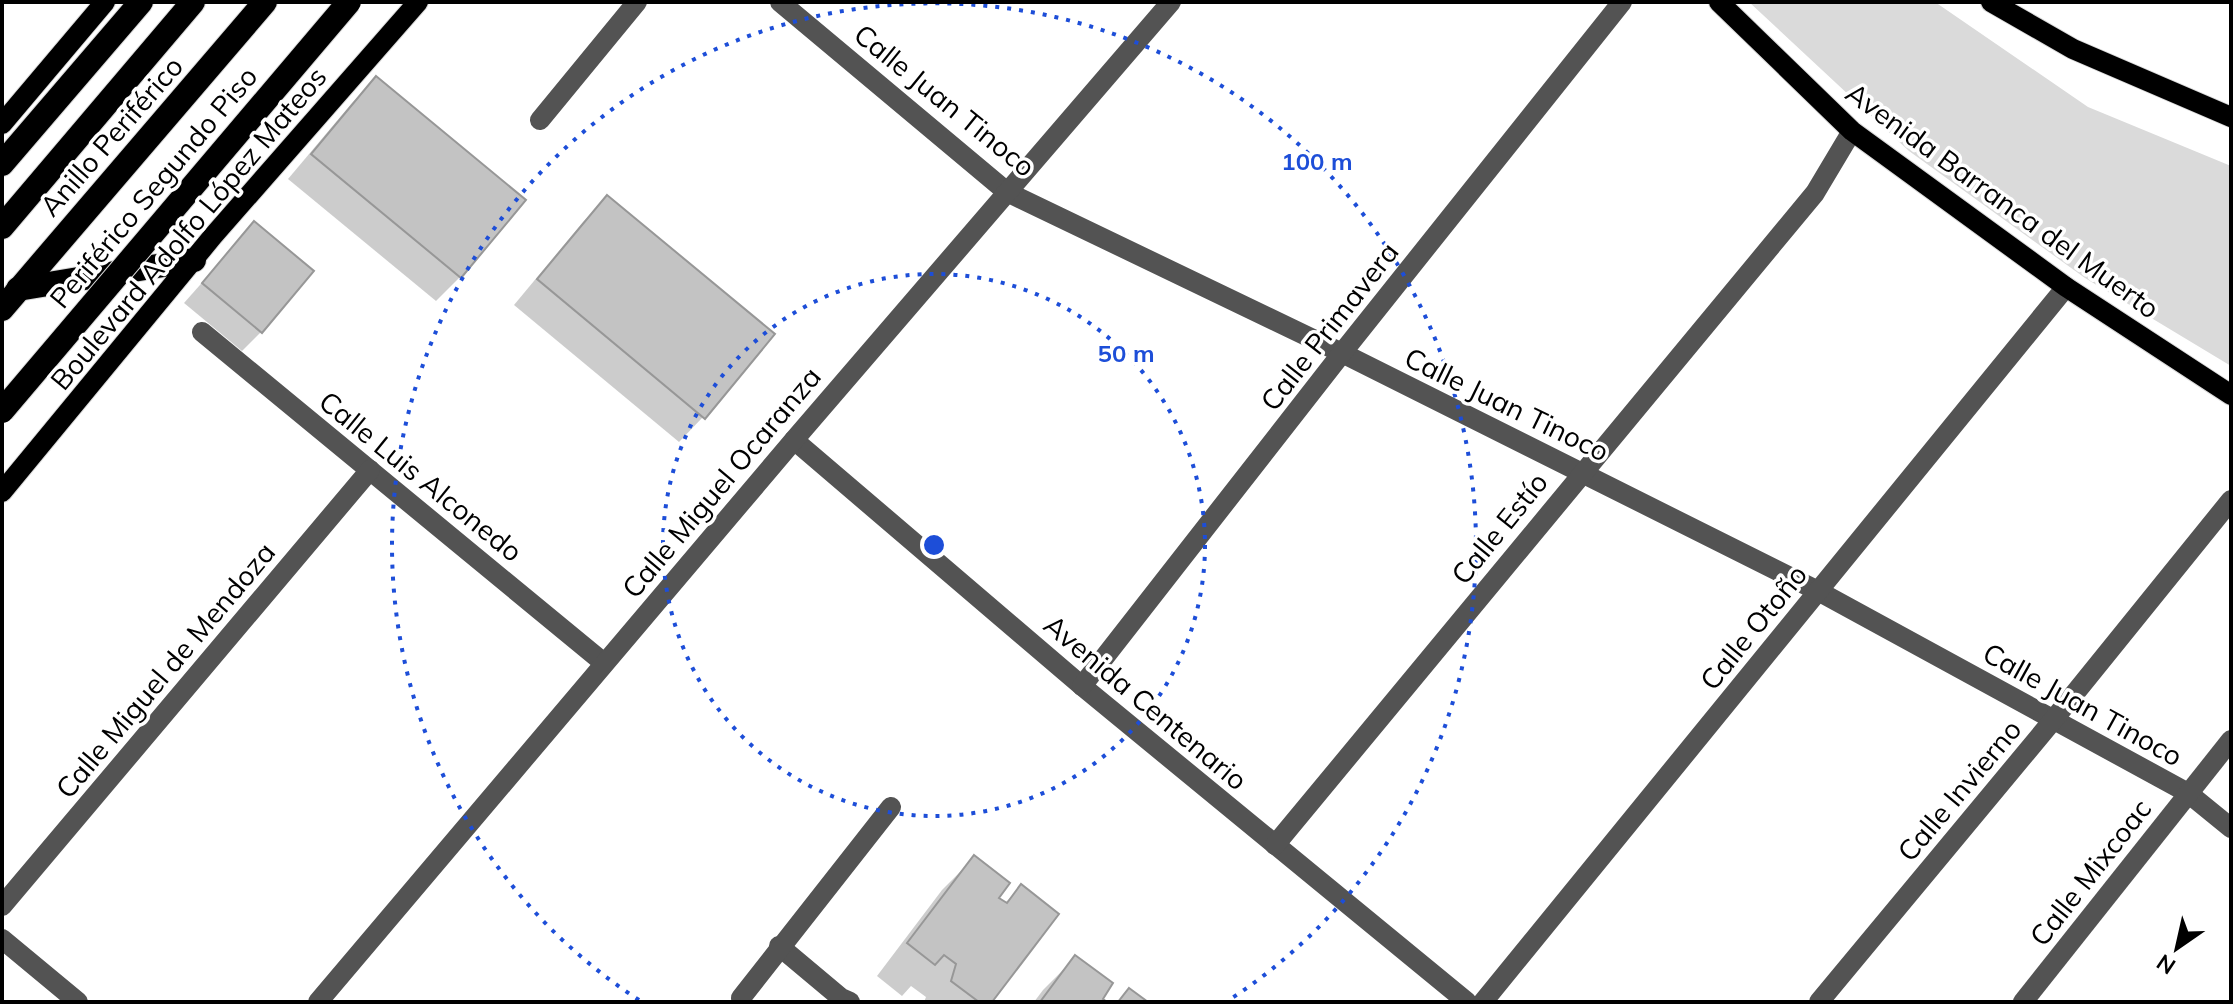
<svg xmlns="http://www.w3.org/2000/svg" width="2233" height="1004" font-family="Mulish,sans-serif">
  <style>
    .green { fill: #dadada }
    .shadow { fill: #0003 }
    .building { fill: #c3c3c3; stroke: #979797; stroke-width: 2 }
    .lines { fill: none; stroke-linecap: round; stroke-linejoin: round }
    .major-casing { stroke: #dbdbdb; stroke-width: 22 }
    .highway-casing { stroke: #dbdbdb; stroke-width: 26 }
    .minor { stroke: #535353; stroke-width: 20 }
    .major { stroke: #000; stroke-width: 20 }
    .highway { stroke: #000; stroke-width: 24 }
    .highway-bridge-casing { stroke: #dbdbdb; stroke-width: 26; stroke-linecap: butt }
    .highway-bridge { stroke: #000; stroke-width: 24 }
    .ring { fill: none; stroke: #1d4ed8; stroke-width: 4; stroke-dasharray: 4 8 }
    .labels { text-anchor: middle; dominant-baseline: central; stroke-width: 7; stroke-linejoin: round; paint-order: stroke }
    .street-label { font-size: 28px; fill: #000; stroke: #fff }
    .centre { fill: #1d4ed8; stroke: #fff; stroke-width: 4 }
    .ring-label { font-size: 24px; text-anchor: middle; font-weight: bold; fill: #1d4ed8; stroke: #fff; stroke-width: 7; stroke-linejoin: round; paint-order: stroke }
  </style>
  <rect width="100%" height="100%" fill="#fff"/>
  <path class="green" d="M1749,2H1935L2088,107L2231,166V366L2085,278L1909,151Z"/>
  <g class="shadow">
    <path d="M376,79L523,200L460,277L436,301L288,179L352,103Z"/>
    <path d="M607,198L772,334L703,417L679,442L514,305L583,222Z"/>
    <path d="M254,224L261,332L242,351L184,303Z"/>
    <path d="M974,858L996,898L1004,904L1021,887L990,1002H924L926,997L911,986L902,996L877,976L942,890Z"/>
    <path d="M1075,958L1104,1002H1034L1043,990Z"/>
  </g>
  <g class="building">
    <path d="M376,76L526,200L461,278L311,154Z"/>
    <path d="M607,195L775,334L705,419L537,279Z"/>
    <path d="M254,221L314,271L262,333L202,283Z"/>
    <path d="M974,855L1010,883L999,898L1007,903L1021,884L1059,914L992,1002H979L951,981L956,964L944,955L935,965L907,943Z"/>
    <path d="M1075,955L1113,983L1103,999L1107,1002H1040Z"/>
    <path d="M1129,988L1148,1002H1118Z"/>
  </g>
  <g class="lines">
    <defs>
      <g id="major">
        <path d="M1719,2L1852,131L2066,287L2231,395"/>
        <path d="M1991,2L2073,49L2231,117"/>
        <path d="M2,124L105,2"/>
        <path d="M2,492L213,236L418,2"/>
      </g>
      <g id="highway">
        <path d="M2,164L141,2"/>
        <path d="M2,227L193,2"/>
        <path d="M18,289L194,260"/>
        <path d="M2,309L265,2"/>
      </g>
    </defs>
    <use href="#major" class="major-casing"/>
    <use href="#highway" class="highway-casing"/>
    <g class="minor">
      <path d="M780,2L1007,192L1342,353L1818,591L2188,793L2231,828"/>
      <path d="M540,120L637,2"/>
      <path d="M202,332L604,663"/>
      <path d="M794,440L1082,686L1467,1002"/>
      <path d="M1082,686L1342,353L1622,2"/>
      <path d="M1275,845L1815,193L1852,131"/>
      <path d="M2,906L370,470"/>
      <path d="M2,939L78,1002"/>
      <path d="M779,946L841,998L850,1002"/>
      <path d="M741,998L891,807"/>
      <path d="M318,1002L794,440L1171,2"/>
      <path d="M1483,1002L2066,287"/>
      <path d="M1819,1002L2054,719L2231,500"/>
      <path d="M2023,1002L2231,740"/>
    </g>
    <use href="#major" class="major"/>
    <use href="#highway" class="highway"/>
    <defs>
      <path id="highway-bridge" d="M2,411L349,2"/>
    </defs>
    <use href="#highway-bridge" class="highway-bridge-casing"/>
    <use href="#highway-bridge" class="highway-bridge"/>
  </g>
  <g class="ring">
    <circle cx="934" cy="545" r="271"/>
    <path d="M639 1000A542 542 0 1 1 1229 1000"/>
  </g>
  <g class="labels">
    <g class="street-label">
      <text transform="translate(945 100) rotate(39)">Calle Juan Tinoco</text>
      <text transform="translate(111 136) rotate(-49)">Anillo Periférico</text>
      <text transform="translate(153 187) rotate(-50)">Periférico Segundo Piso</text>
      <text transform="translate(2003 200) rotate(36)">Avenida Barranca del Muerto</text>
      <text transform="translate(188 228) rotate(-50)">Boulevard Adolfo López Mateos</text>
      <text transform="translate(1329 326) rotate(-52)">Calle Primavera</text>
      <text transform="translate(1507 404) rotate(26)">Calle Juan Tinoco</text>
      <text transform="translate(421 476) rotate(39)">Calle Luis Alconedo</text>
      <text transform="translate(721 482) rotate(-50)">Calle Miguel Ocaranza</text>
      <text transform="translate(1499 528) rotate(-51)">Calle Estío</text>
      <text transform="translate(1753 627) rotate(-51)">Calle Otoño</text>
      <text transform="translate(165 670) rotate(-50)">Calle Miguel de Mendoza</text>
      <text transform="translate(1146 702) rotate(40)">Avenida Centenario</text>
      <text transform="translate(2083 704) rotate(29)">Calle Juan Tinoco</text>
      <text transform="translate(1959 790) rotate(-50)">Calle Invierno</text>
      <text transform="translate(2090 872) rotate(-52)">Calle Mixcoac</text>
    </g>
  </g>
  <circle cx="934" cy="545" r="12" class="centre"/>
  <g class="ring-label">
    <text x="1317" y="170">100 m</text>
    <text x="1126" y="362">50 m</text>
  </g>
  <rect width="2233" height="1004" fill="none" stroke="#000000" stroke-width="8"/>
  <g transform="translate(2177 948) rotate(214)" stroke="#ffffff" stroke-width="6" paint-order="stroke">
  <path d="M0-6L14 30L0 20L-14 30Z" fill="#000000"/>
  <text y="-12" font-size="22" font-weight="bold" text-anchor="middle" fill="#000000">N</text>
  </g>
</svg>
